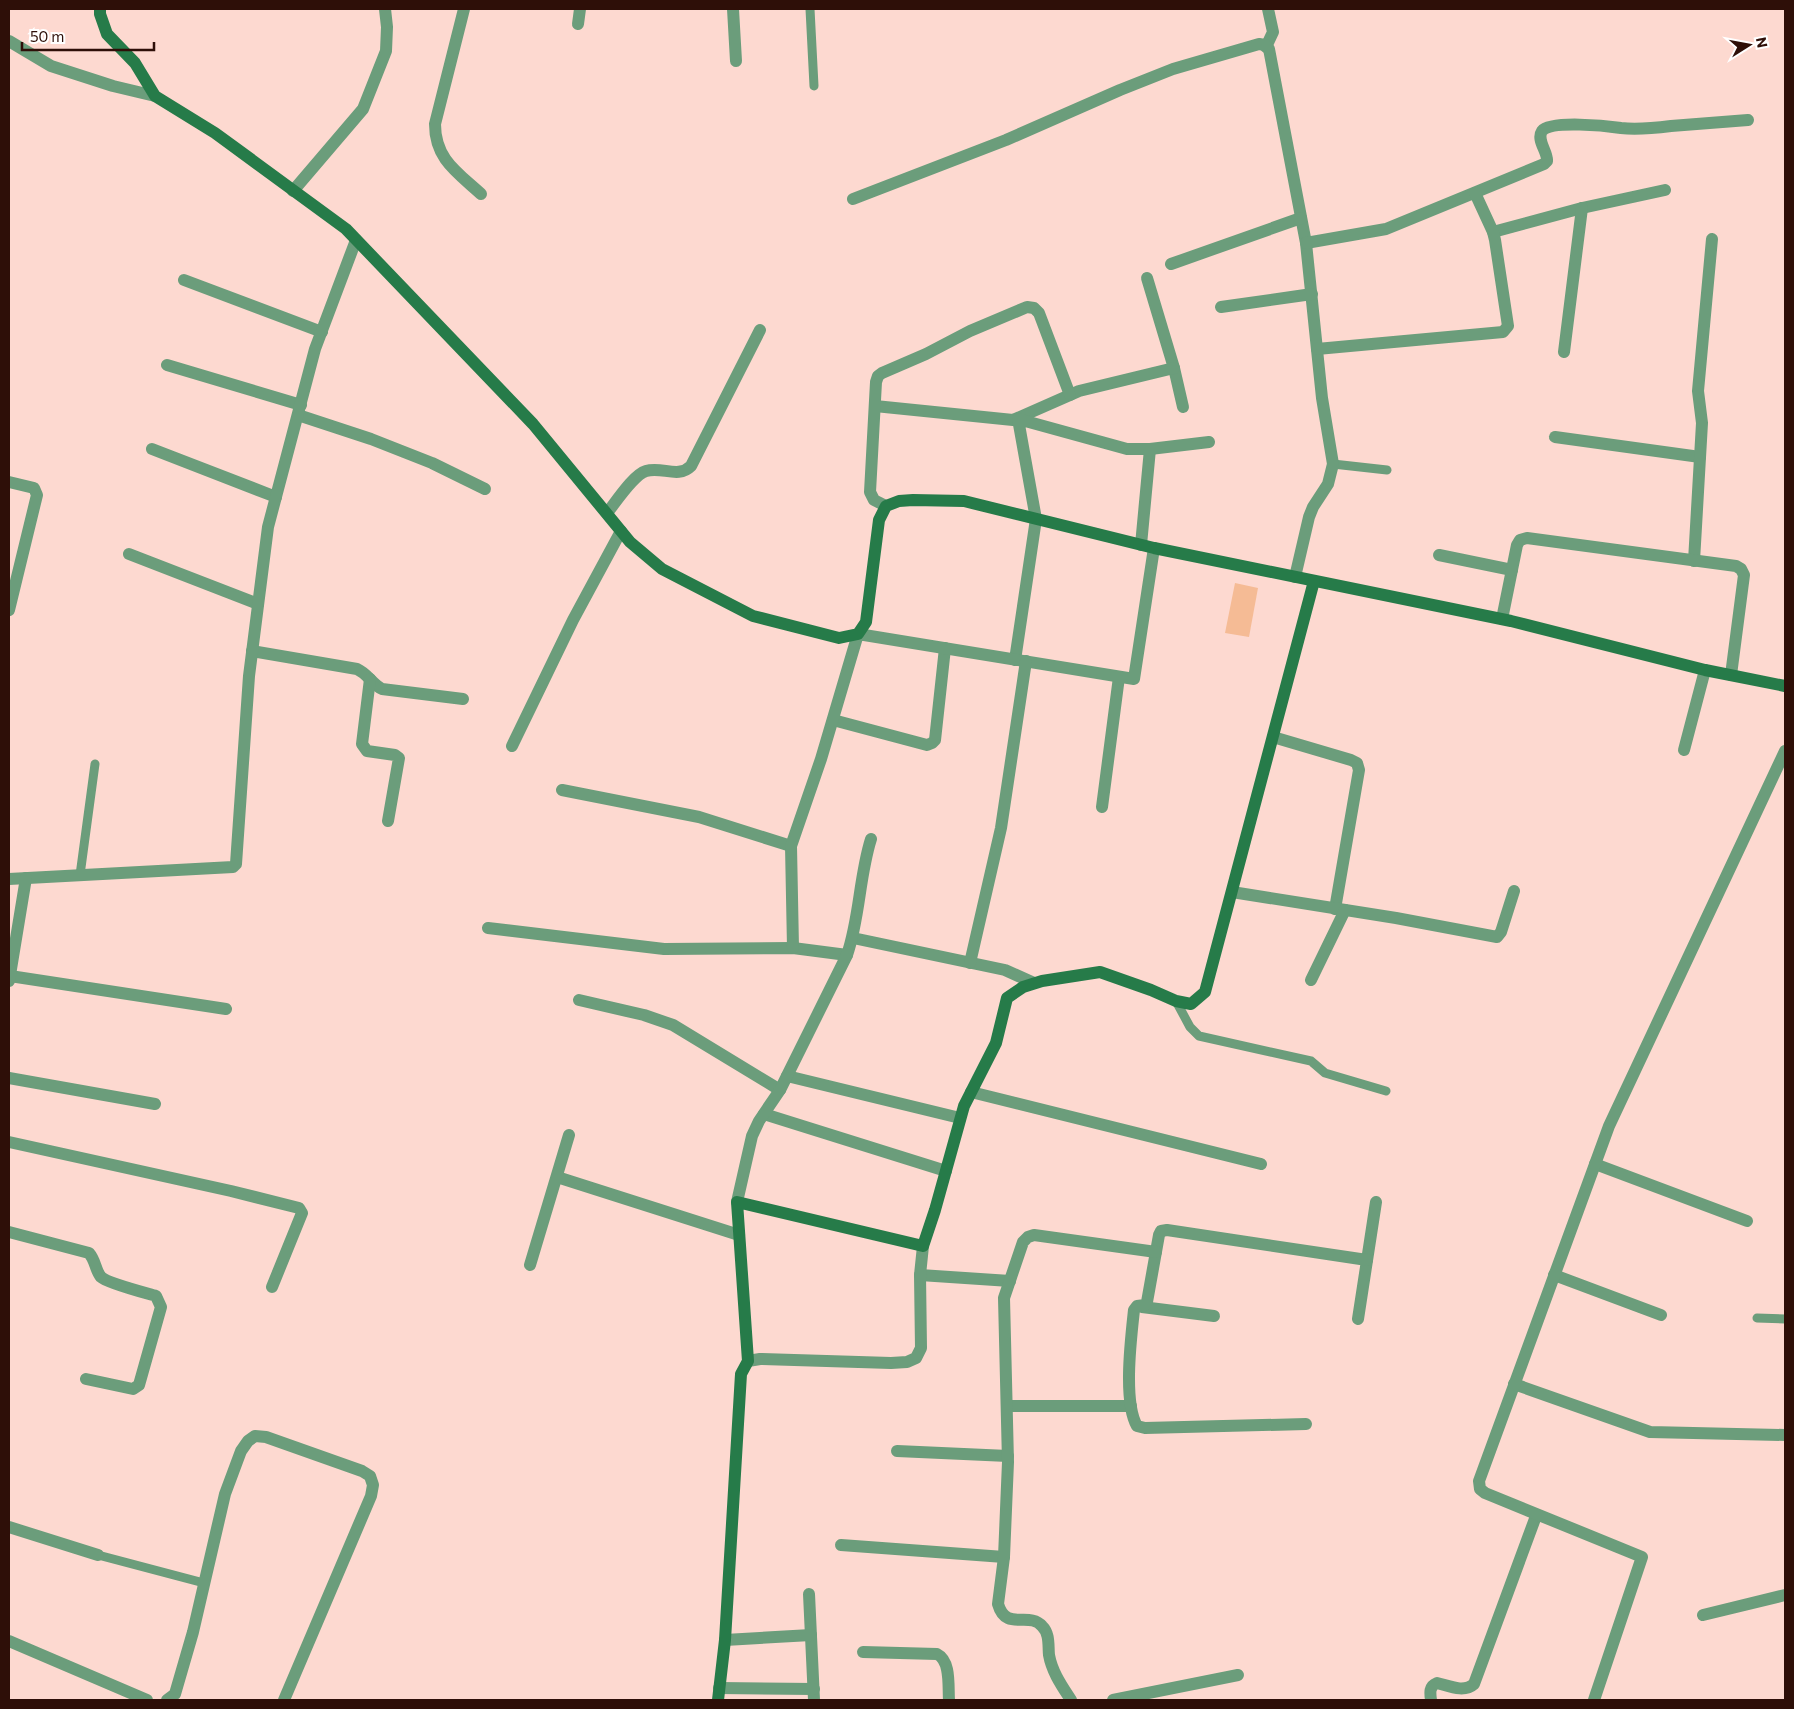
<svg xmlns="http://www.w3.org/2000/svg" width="1794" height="1709" font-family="Commissioner,sans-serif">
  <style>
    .building { fill: #f5bb95 }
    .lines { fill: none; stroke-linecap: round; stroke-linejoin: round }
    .lane { stroke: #6b9d7b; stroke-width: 9 }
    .street { stroke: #6b9d7b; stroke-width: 12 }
    .secondary { stroke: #267b49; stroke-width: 12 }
  </style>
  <rect width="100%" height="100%" fill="#fdd9d0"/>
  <path class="building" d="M1235,583L1258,588L1249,637L1225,633Z"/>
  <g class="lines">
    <g class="lane">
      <path d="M810,9L814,86"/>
      <path d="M1333,464L1387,470"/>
      <path d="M80,875L95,764"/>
      <path d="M1176,1001L1190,1027L1199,1036L1311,1061L1325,1073L1386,1091"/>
      <path d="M1757,1318L1785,1319"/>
      <path d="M98,1555L204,1583"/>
    </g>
    <g class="street">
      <path d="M464,9L435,124C435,159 457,172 481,194"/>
      <path d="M733,9L736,61"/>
      <path d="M578,24L580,9"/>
      <path d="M9,41L51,66L113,86L155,96"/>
      <path d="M1266,47L1273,32L1268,9"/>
      <path d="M293,191L363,109L386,51L387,27L385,9"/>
      <path d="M853,199L1006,140L1120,90L1173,69L1259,44L1265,45L1269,49L1306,243L1322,398L1333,464L1328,484L1313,507L1309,517L1295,577"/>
      <path d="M1493,232L1582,208L1665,190"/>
      <path d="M1306,243L1386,229L1544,164L1547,161C1548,152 1536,140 1542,131C1551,120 1607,126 1621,128C1638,130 1655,128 1671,126C1697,124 1722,122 1748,120"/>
      <path d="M1171,264L1301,218"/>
      <path d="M1147,278L1174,368L1183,407"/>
      <path d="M184,280L322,332"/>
      <path d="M1221,307L1312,294"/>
      <path d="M1317,349L1503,332L1508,326L1495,240L1493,232L1475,193"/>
      <path d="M1564,352L1582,208"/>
      <path d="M167,365L301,405"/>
      <path d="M875,406L1013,420L1079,391L1174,368"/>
      <path d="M298,415L371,439L432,463L485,489"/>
      <path d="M1555,437L1700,457"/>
      <path d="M152,449L276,497"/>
      <path d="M9,482L34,488L37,495L9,610"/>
      <path d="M886,506L874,500L870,492L876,382L878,376L882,373L926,354L970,331L1027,307L1034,308L1039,313L1070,395"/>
      <path d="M607,513C616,502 633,475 646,471C662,466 678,479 691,466L760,330"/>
      <path d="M1141,545L1150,449"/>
      <path d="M129,554L258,604"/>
      <path d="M1439,555L1512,570"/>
      <path d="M1694,561L1702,423L1698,391L1712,239"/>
      <path d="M1502,619L1517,545L1520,540L1527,538L1736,566L1741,569L1744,575L1731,675"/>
      <path d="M252,651L357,669C368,674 372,684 382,689L463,699"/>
      <path d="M1015,660L1036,519L1018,419L1127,449H1150L1209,442"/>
      <path d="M370,679L362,744L367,751L395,755L399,758L388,821"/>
      <path d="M833,720L927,745L932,743L935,740L945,648"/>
      <path d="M1273,737L1351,760L1357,763L1359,770L1335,909"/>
      <path d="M512,746L573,620L621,531"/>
      <path d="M1684,750L1705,670"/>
      <path d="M562,790L699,817L791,846"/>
      <path d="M1102,807L1119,677"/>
      <path d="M9,879L233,867L236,864L249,676L268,527L315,349L356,240"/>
      <path d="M1232,892L1396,918L1497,937L1501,932L1514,891"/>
      <path d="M488,928L664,949L793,948L847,955"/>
      <path d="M853,938L1005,970L1034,983"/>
      <path d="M793,948L791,846L821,759L858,634L1134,679L1154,548"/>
      <path d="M970,963L1001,828L1026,661"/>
      <path d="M10,976L226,1009"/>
      <path d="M1311,980L1345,910"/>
      <path d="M9,981L26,878"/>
      <path d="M579,1000L644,1015L673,1025L780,1090"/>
      <path d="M787,1076L960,1118"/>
      <path d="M9,1078L155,1104"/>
      <path d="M971,1092L1261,1164"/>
      <path d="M764,1114L946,1171"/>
      <path d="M9,1142L231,1191L299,1208L302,1213L272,1287"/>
      <path d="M1595,1164L1747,1221"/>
      <path d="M557,1177L739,1235"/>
      <path d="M737,1202L752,1136L759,1121L780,1090L847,955C860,917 859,877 871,839"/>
      <path d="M9,1232L89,1253C96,1261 95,1270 101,1277C107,1283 146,1293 156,1296L161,1307L139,1385L133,1389L86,1379"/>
      <path d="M530,1265L569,1135"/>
      <path d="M920,1275L1010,1281"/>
      <path d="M1554,1275L1661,1315"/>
      <path d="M1142,1307L1214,1316"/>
      <path d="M1358,1319L1376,1202"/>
      <path d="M748,1361L760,1359L891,1363L907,1362L916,1358L921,1348L920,1275L923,1246"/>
      <path d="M1514,1384L1650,1432L1785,1435"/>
      <path d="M1007,1406H1131"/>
      <path d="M1306,1424L1145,1428L1137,1426C1123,1402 1131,1338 1134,1310L1137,1306L1145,1305L1147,1302L1159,1235L1161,1231L1167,1230L1367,1260"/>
      <path d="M897,1451L1008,1456"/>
      <path d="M9,1527L98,1555"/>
      <path d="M841,1545L1004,1557"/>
      <path d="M809,1594L814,1700"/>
      <path d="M1703,1615L1785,1595"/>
      <path d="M725,1640L811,1635"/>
      <path d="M9,1641L147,1700"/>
      <path d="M863,1652L937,1654C951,1661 948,1686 949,1700"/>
      <path d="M719,1688L814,1689"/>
      <path d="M167,1700L175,1694L193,1632L225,1494L241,1451L248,1441L255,1436L266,1437L362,1471L370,1476L373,1485L371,1496L284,1700"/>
      <path d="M1071,1700C1062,1686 1052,1672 1049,1655C1048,1645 1050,1634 1042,1626C1029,1611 1006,1632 998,1604L1004,1557L1008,1462L1004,1298L1023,1242L1028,1237L1034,1235L1156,1252"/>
      <path d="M1113,1700L1238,1675"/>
      <path d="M1431,1700C1430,1693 1429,1686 1437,1683C1449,1686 1464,1693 1474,1684L1536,1516"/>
      <path d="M1594,1700L1642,1557L1485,1493L1480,1489L1479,1481L1609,1126L1785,751"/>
    </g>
    <g class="secondary">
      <path d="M100,9V14L107,34L135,63L155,96L215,133L346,229L533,424L630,542L662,569L753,616L839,638L858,634L866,622L879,520L886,506L899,501L913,500L964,501L1154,548L1511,621L1705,670L1785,686"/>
      <path d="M718,1700L725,1640L741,1374L748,1361L737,1202L923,1246L935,1210L964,1106L996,1043L1007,998L1023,987L1042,981L1100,972L1151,990L1176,1001L1191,1004L1205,992L1314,581"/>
    </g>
  </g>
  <rect width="1794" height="1709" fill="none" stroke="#2e0f08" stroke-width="20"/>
  <g transform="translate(1749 45) rotate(79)" stroke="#ffffff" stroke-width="4" paint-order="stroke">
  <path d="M0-4L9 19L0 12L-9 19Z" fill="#2e0f08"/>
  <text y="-8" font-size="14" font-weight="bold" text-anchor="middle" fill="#2e0f08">N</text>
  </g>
  <path d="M22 42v8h132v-8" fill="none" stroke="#2e0f08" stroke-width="2.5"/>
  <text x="30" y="42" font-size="15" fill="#2e0f08" stroke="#ffffff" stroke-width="4" paint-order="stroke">50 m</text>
</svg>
